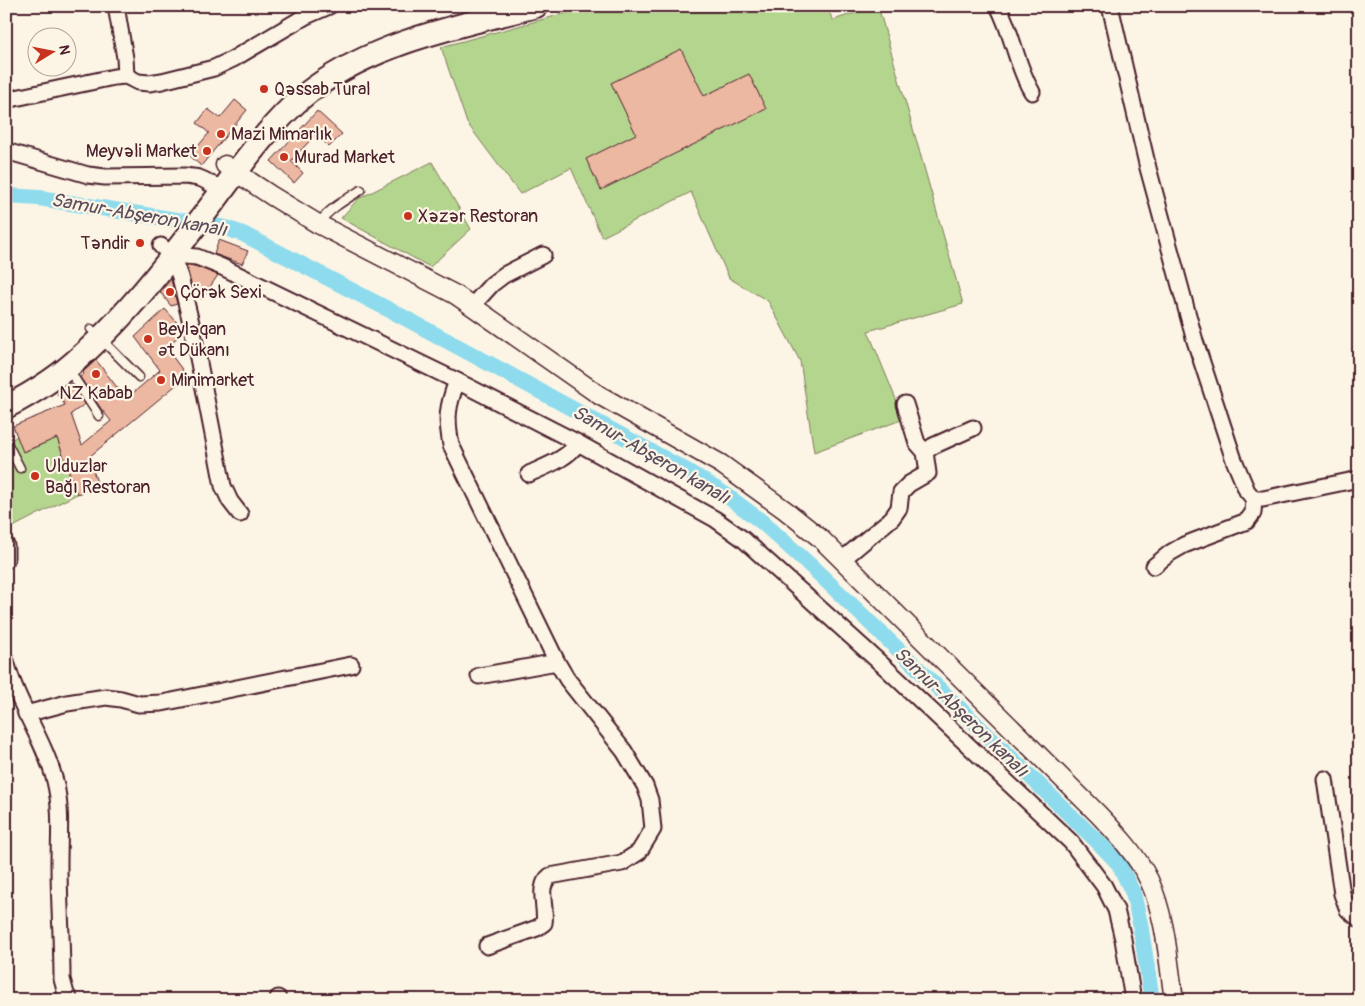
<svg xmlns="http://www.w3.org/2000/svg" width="1365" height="1006" font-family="Pangolin,sans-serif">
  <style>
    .green { fill: #b4d58e; stroke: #7f7a5c }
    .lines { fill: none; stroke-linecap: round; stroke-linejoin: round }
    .canal { stroke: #8edbed; stroke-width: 16 }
    .building { fill: #edb8a1; stroke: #4a1f2b }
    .service-casing { stroke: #4a1f2b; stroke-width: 11 }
    .minor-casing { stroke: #4a1f2b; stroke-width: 19 }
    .tertiary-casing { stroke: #4a1f2b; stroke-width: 21 }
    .primary-casing { stroke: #4a1f2b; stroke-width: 26 }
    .service { stroke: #fcf5e5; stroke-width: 8 }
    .minor { stroke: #fcf5e5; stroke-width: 15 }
    .tertiary { stroke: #fcf5e5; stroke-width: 18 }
    .primary { stroke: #fcf5e5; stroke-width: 22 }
    .poi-dot { fill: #c8321e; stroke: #fcf5e5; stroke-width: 2 }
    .labels { text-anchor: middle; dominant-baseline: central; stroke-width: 4.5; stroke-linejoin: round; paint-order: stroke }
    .poi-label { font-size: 18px; fill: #4a1f2b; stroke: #fcf5e5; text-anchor: start }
    .water-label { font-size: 19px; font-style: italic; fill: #5b4e5c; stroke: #fcf5e5 }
  </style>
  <rect width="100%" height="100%" fill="#fcf5e5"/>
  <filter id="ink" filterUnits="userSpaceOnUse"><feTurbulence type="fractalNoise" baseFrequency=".02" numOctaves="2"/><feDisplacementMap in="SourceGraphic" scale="10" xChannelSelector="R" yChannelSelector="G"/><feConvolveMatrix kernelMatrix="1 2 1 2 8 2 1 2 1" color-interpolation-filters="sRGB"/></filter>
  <g filter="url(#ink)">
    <g class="green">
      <path d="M592,6H826L833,20L878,6L963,304L868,331L904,419L814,452L800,361L768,301L729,278L691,192L602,237L571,168L520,194L467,123L441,47Z"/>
      <path d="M432,162L471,229L430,267L341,218L358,199Z"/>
      <path d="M17,436L24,452L57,438L77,494L13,527L6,511V444Z"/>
    </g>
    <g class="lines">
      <path class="canal" d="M6,196L39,198L226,228L243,234L405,318L687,471L726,495L762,522L812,567L1003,750L1099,843L1119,864L1133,893L1140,923L1152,1000"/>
    </g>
    <g class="building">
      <path d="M681,49L704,96L749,74L766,109L601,190L586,159L636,134L611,83Z"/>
      <path d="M235,100L247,110L201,166L190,156L209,133L197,123L208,109L220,118Z"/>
      <path d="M317,111L342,134L329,147L316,134L291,161L303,173L294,183L271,161Z"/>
      <path d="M219,240L248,251L242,264L214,254Z"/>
      <path d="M186,266H195L218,275L202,299L197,297L200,290L193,291Z"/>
      <path d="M171,279L177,304L171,306L160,292Z"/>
      <path d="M165,309L182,328L183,332L166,348L187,376L89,457L98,486L77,494L57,438L23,452L13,426L65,405L57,394L71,383L85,404L71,414L82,445L111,421L102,410L80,377L84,374L83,372L96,360L126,399L160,370L135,337Z"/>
    </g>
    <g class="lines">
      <defs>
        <g id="service">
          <path d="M318,224C329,209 345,200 361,190"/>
          <path d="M91,329L139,377"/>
          <path d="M69,370L99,416"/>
          <path d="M6,441L20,468"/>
        </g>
        <g id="minor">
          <path d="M116,6L125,58L126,76"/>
          <path d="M998,6C1013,34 1016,65 1032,92"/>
          <path d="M1110,6L1148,168L1195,341L1234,460L1247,491L1254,499H1263L1359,479"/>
          <path d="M6,100L114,77L126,76L138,82L149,83L162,81L214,68L233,59L306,16L329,6"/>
          <path d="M6,151L88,175L105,177L186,176C190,177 195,177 199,178C212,182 212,190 228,183"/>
          <path d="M161,246L172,255L180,277L192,327L223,486L230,501L240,514"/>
          <path d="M172,255L197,257L222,267L457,381L578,443L715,519L743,539L887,669L1071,842L1104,886L1116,910L1123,939L1133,1000"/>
          <path d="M472,306L492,284L504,275L543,255"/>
          <path d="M457,381C447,407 446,418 451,445L557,662L567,679L624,751L645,786L650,800L653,829L639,852L622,863L550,876C536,887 547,907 544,923L537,928L487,946"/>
          <path d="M905,404L917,443L925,452"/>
          <path d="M529,474C546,466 567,459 578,443"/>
          <path d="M6,545V560"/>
          <path d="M843,559L892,518L899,508L901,492L909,484L928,473L925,452L933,446L973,428"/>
          <path d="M1154,566L1170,553L1184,545L1247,521L1253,513L1254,499"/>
          <path d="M6,661C17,704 44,739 55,781C62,809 59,836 59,864C59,903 62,941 62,979L66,994L70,1000"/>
          <path d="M479,676L557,662"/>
          <path d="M26,714L67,703L106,697L121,699L139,704L162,703L351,665"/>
          <path d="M1325,779L1342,894L1348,910L1359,919"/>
          <path d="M278,998V1000"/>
        </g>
        <path id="tertiary" d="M225,165L272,196L318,224L456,295L472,306L599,395L721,464L785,510L820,538L1098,814C1117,834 1137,855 1149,880C1166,917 1168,960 1174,1000"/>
        <path id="primary" d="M6,407C33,393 59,377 81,356C132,311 177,250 219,195C245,160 278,114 314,88C379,41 460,26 536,6"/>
      </defs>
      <use href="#service" class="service-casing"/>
      <use href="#minor" class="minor-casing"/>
      <use href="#tertiary" class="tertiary-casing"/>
      <use href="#primary" class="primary-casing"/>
      <use href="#service" class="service"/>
      <use href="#minor" class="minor"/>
      <use href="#tertiary" class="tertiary"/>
      <use href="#primary" class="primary"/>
    </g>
  </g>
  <g class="poi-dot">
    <circle cx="264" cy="89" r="5"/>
    <circle cx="221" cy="134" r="5"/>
    <circle cx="207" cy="151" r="5"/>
    <circle cx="284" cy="157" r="5"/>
    <circle cx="408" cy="216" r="5"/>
    <circle cx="140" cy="243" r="5"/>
    <circle cx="170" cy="292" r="5"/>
    <circle cx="148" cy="339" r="5"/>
    <circle cx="96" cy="374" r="5"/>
    <circle cx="161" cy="380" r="5"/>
    <circle cx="35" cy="476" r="5"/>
  </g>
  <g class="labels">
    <g class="poi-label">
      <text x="274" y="89">Qəssab Tural</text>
      <text x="231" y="134">Mazi Mimarlık</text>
      <text x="197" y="151" text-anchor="end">Meyvəli Market</text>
      <text x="294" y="157">Murad Market</text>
      <text x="418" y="216">Xəzər Restoran</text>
      <text x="130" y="243" text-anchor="end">Təndir</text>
      <text x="180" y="292">Çörək Sexi</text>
      <text x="158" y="329">Beyləqan<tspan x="158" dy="21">Ət Dükanı</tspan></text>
      <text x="171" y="380">Minimarket</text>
      <text x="96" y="393" text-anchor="middle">NZ Kabab</text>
      <text x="45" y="466">Ulduzlar<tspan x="45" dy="21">Bağı Restoran</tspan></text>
    </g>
    <g class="water-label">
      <text transform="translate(139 215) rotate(10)">Samur-Abşeron kanalı</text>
      <text transform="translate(651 455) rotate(30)">Samur-Abşeron kanalı</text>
      <text transform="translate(961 712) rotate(44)">Samur-Abşeron kanalı</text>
    </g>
  </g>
  <rect width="1365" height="1006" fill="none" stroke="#fcf5e5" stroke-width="25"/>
  <rect x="12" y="12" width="1340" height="981" fill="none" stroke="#4a1f2b" stroke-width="2" filter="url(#ink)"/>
  <g transform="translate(52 52) rotate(80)"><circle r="24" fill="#fcf5e5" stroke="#b59f9b"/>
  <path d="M0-4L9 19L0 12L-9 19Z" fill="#c8321e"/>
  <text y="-8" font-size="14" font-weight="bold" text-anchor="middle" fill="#4a1f2b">N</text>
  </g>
</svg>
